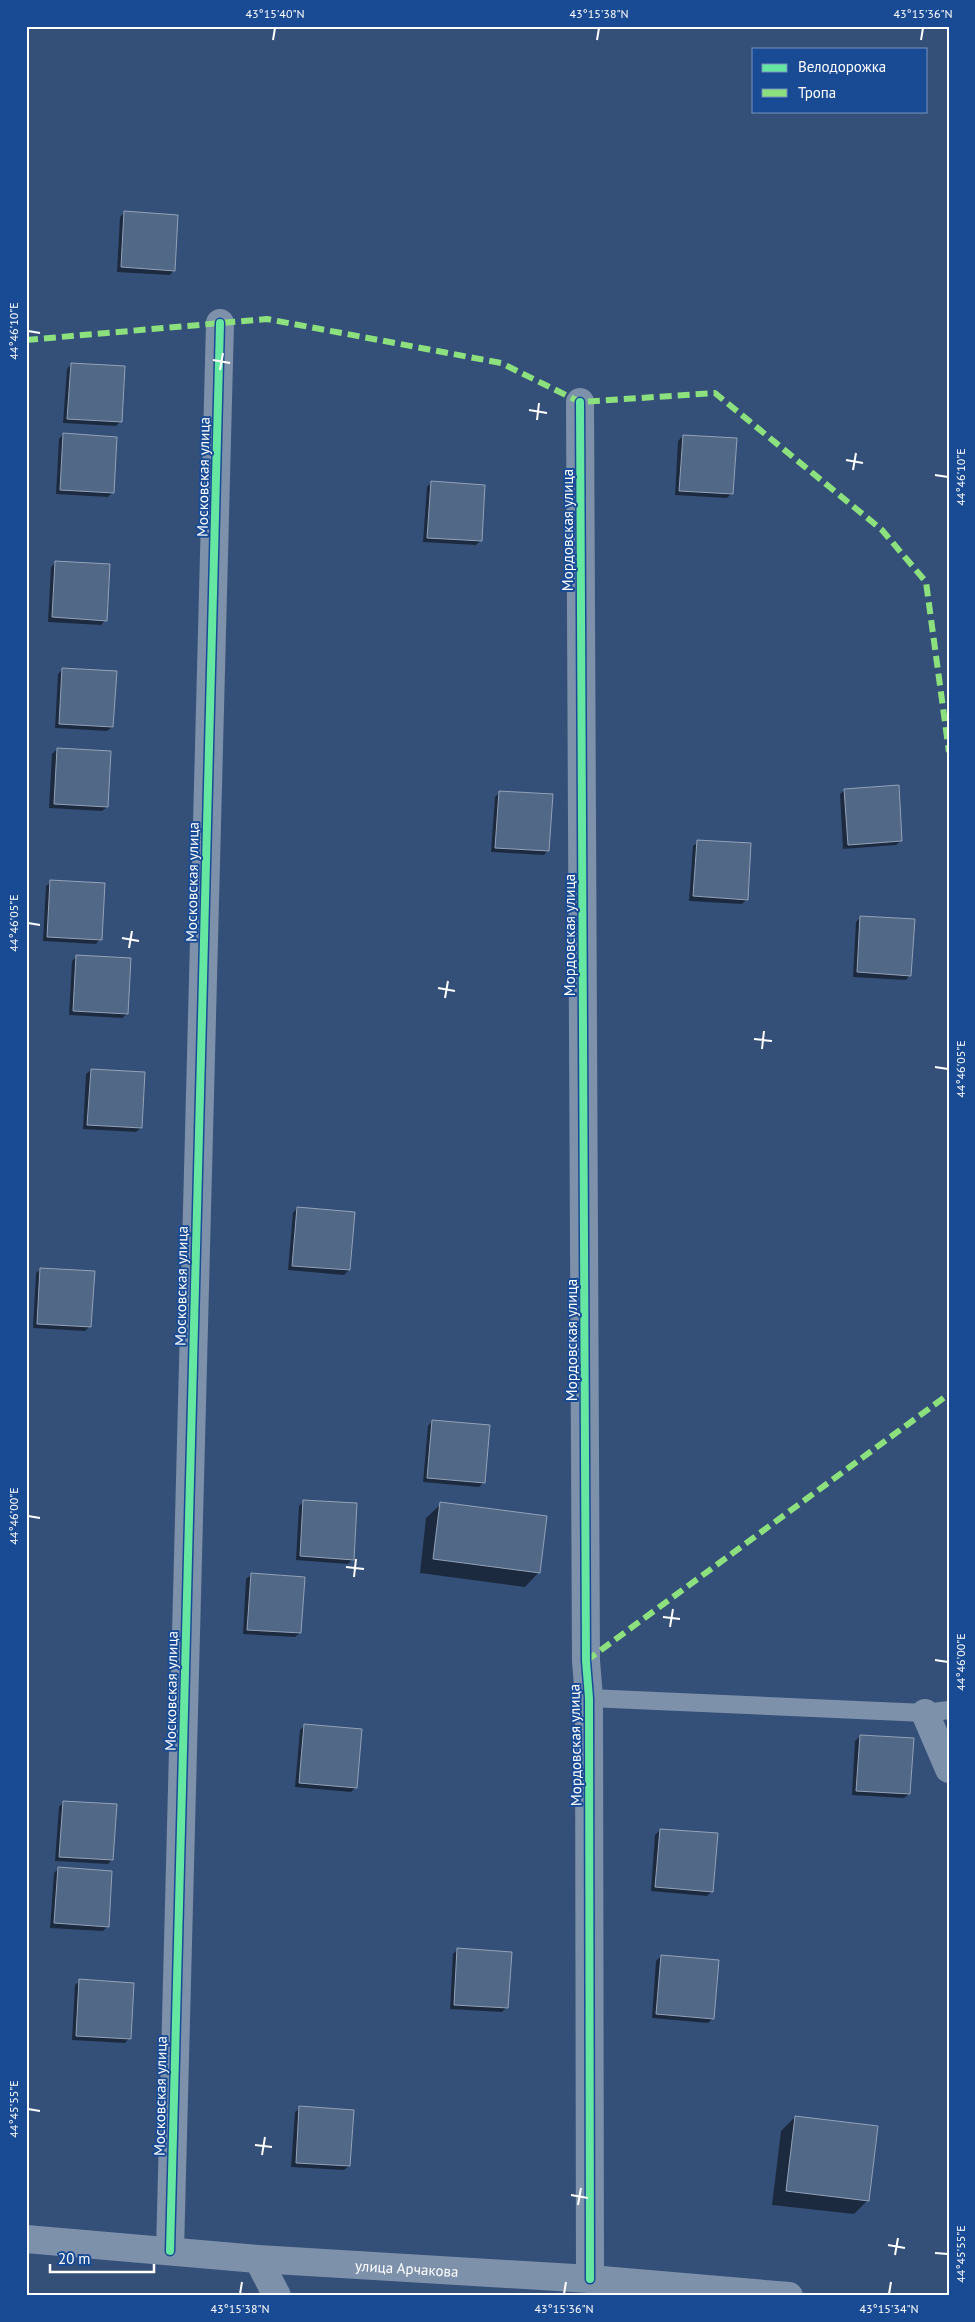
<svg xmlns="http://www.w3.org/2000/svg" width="975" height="2322" font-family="'PT Sans',sans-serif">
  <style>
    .shadow { fill: #0007 }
    .building { fill: #526887; stroke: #92a2b8 }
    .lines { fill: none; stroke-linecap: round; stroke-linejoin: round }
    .service { stroke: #7e91ab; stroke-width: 18 }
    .minor { stroke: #7e91ab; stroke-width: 28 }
    .tertiary { stroke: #7e91ab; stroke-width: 28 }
    .quiet { stroke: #8de07e; stroke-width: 6; stroke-dasharray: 12 6; stroke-linecap: butt }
    .cycleway-casing { stroke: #194b94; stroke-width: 11 }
    .cycleway { stroke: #66e7a1; stroke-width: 8 }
    .ticks { fill: none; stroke: #fff; stroke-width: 2 }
    .labels { text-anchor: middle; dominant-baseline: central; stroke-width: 4; stroke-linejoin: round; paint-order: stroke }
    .street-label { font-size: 15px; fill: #fff; stroke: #194b94 }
    .neatline { fill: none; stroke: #fff; stroke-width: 2 }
    .ticks-label { font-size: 12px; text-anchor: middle; fill: #fff }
  </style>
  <rect width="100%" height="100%" fill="#355078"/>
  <g class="shadow">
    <path d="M125,212L174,270L170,275L117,272L120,217Z"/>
    <path d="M71,364L120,422L116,426L63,423L67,369Z"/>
    <path d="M63,434L113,492L108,497L56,494L59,439Z"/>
    <path d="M683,436L732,493L727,498L675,495L678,441Z"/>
    <path d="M432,482L481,540L476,545L423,542L427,487Z"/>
    <path d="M56,562L105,620L101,625L48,622L51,567Z"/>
    <path d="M63,669L112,727L107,731L55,728L58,674Z"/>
    <path d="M57,749L107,807L102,811L49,808L52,754Z"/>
    <path d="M845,790L901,841L896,845L843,849L840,794Z"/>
    <path d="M499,793L548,850L544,855L491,852L495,797Z"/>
    <path d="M698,842L747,899L742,904L689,901L693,846Z"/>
    <path d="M51,882L100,939L96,944L43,941L46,886Z"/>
    <path d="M861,917L910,975L906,980L853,977L856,922Z"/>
    <path d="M77,956L127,1014L122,1018L69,1015L72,961Z"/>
    <path d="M91,1070L141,1128L136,1132L83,1129L86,1074Z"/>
    <path d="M297,1208L354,1213L349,1270L344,1275L288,1270L293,1213Z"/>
    <path d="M41,1269L90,1326L85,1331L33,1328L36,1273Z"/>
    <path d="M432,1421L484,1482L479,1487L423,1482L428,1426Z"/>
    <path d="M304,1501L353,1559L348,1564L296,1560L299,1506Z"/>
    <path d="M441,1504L539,1572L525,1587L420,1573L426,1518Z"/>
    <path d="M251,1575L300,1633L295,1637L243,1634L246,1579Z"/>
    <path d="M305,1725L356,1787L351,1792L295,1787L300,1730Z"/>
    <path d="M860,1736L909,1794L904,1798L852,1795L855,1741Z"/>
    <path d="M63,1802L112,1860L108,1864L55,1861L59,1807Z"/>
    <path d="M660,1830L712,1891L707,1896L651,1891L655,1835Z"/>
    <path d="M58,1869L108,1926L103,1931L50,1928L54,1873Z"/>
    <path d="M458,1949L507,2007L502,2012L450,2009L453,1954Z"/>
    <path d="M661,1956L713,2018L708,2023L652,2018L656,1961Z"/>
    <path d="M80,1981L129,2038L125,2043L72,2040L75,1985Z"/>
    <path d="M300,2108L349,2166L344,2170L291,2167L295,2112Z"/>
    <path d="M795,2117L868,2200L854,2214L772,2205L781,2131Z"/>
  </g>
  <g class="building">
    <path d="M124,211L178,215L175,271L121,267Z"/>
    <path d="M71,363L125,366L122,422L67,419Z"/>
    <path d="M63,433L117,437L114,493L60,490Z"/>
    <path d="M683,435L737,438L733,494L679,491Z"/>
    <path d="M431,481L485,485L482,541L427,538Z"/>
    <path d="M55,561L110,564L107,621L52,617Z"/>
    <path d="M62,668L117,671L113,727L59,724Z"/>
    <path d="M57,748L111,751L108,807L54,804Z"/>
    <path d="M899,785L902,841L848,845L844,789Z"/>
    <path d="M499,791L553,794L549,851L495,848Z"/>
    <path d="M697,840L751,843L748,900L693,896Z"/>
    <path d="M50,880L105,883L102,940L47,937Z"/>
    <path d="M860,916L915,919L911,976L857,972Z"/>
    <path d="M76,955L131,958L128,1014L73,1011Z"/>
    <path d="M91,1069L145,1072L142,1128L87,1125Z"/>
    <path d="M297,1207L355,1212L350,1270L292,1266Z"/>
    <path d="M40,1268L95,1271L91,1327L37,1324Z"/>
    <path d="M432,1420L490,1425L485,1483L427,1478Z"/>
    <path d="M303,1500L357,1503L354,1560L300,1556Z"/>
    <path d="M440,1502L547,1516L540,1573L433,1559Z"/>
    <path d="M251,1573L305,1577L301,1633L247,1630Z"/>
    <path d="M304,1724L362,1729L357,1788L299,1783Z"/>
    <path d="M860,1735L914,1738L910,1794L856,1791Z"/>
    <path d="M63,1801L117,1804L113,1860L59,1857Z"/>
    <path d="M660,1829L718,1833L713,1892L655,1887Z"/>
    <path d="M58,1867L112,1871L109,1927L54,1923Z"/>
    <path d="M457,1948L512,1952L508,2008L454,2005Z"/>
    <path d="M661,1955L719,1960L714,2019L656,2014Z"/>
    <path d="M79,1979L134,1983L131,2039L76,2036Z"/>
    <path d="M299,2106L354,2110L350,2166L296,2163Z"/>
    <path d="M795,2116L878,2126L869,2201L786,2191Z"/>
  </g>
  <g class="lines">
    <path class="service" d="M589,1698L925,1713L949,1710"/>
    <g class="minor">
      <path d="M580,402L586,1661L589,1698L590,2279"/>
      <path d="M925,1713L949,1769"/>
      <path d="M170,2251L220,323"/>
      <path d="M258,2259L277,2296"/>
    </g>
    <path class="tertiary" id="s1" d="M26,2239L258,2259L590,2279L789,2296"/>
    <g class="quiet">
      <path d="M26,340L267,319L501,363L580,402L715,393L882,530L926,582L949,752"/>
      <path d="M586,1661L949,1394"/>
    </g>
    <defs>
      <g id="cycleway">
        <path d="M580,402L586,1661L589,1698L590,2279"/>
        <path d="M170,2251L220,323"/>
      </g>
    </defs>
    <use href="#cycleway" class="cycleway-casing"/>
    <use href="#cycleway" class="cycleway"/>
  </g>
  <path class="ticks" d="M273,40L275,28M597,40L599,28M921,40L923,28M28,331L40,333M213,360L230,363M220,370L223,353M529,410L547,413M537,420L539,403M846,460L863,463M853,470L856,453M935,475L948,477M28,923L40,925M122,938L139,941M129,948L132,931M438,988L455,991M445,998L448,981M754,1039L772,1041M762,1049L764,1031M935,1067L948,1069M28,1516L40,1518M346,1567L364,1569M354,1577L356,1559M663,1617L680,1619M670,1627L673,1609M935,1660L948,1662M28,2109L40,2111M255,2145L272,2147M262,2155L265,2137M571,2195L588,2198M578,2205L581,2188M888,2245L905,2248M935,2253L948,2254M895,2255L898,2238M240,2294L242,2282M564,2294L566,2282M889,2294L891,2282"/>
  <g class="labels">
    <g class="street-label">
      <text transform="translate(203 477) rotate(-89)">Московская улица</text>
      <text transform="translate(567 530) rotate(-90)">Мордовская улица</text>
      <text transform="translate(192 882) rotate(-89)">Московская улица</text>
      <text transform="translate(569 935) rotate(-90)">Мордовская улица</text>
      <text transform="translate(181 1286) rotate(-89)">Московская улица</text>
      <text transform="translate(571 1340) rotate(-90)">Мордовская улица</text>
      <text transform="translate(171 1691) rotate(-89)">Московская улица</text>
      <text transform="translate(575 1745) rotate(-91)">Мордовская улица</text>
      <text transform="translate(160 2096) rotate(-89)">Московская улица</text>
      <text stroke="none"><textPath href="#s1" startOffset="382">улица Арчакова</textPath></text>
    </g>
  </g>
  <rect width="975" height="2322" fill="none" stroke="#194b94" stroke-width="55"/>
  <rect x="752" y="48" width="175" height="65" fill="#194b94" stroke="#7593bf"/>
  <rect x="762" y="64" width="25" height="8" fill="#66e7a1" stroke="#7593bf"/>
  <text x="798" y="72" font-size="15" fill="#ffffff">Велодорожка</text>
  <rect x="762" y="89" width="25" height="8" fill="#8de07e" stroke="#7593bf"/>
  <text x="798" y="98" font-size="15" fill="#ffffff">Тропа</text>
  <path d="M50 2264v8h104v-8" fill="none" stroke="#ffffff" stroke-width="2.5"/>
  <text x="58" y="2264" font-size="15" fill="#ffffff" stroke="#194b94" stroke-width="4" paint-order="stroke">20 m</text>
  <rect x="28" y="28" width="920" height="2266" class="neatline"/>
  <g class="ticks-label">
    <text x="275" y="18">43°15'40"N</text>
    <text x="599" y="18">43°15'38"N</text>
    <text x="923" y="18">43°15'36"N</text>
    <text transform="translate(14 331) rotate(-90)" y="4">44°46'10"E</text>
    <text transform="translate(961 477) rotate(-90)" y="4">44°46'10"E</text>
    <text transform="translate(14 923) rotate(-90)" y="4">44°46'05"E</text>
    <text transform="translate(961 1069) rotate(-90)" y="4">44°46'05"E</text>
    <text transform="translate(14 1516) rotate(-90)" y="4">44°46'00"E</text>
    <text transform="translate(961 1662) rotate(-90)" y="4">44°46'00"E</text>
    <text transform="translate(14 2109) rotate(-90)" y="4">44°45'55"E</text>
    <text transform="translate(961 2254) rotate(-90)" y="4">44°45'55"E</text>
    <text x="240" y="2313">43°15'38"N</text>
    <text x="564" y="2313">43°15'36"N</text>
    <text x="889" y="2313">43°15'34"N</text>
  </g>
</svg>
